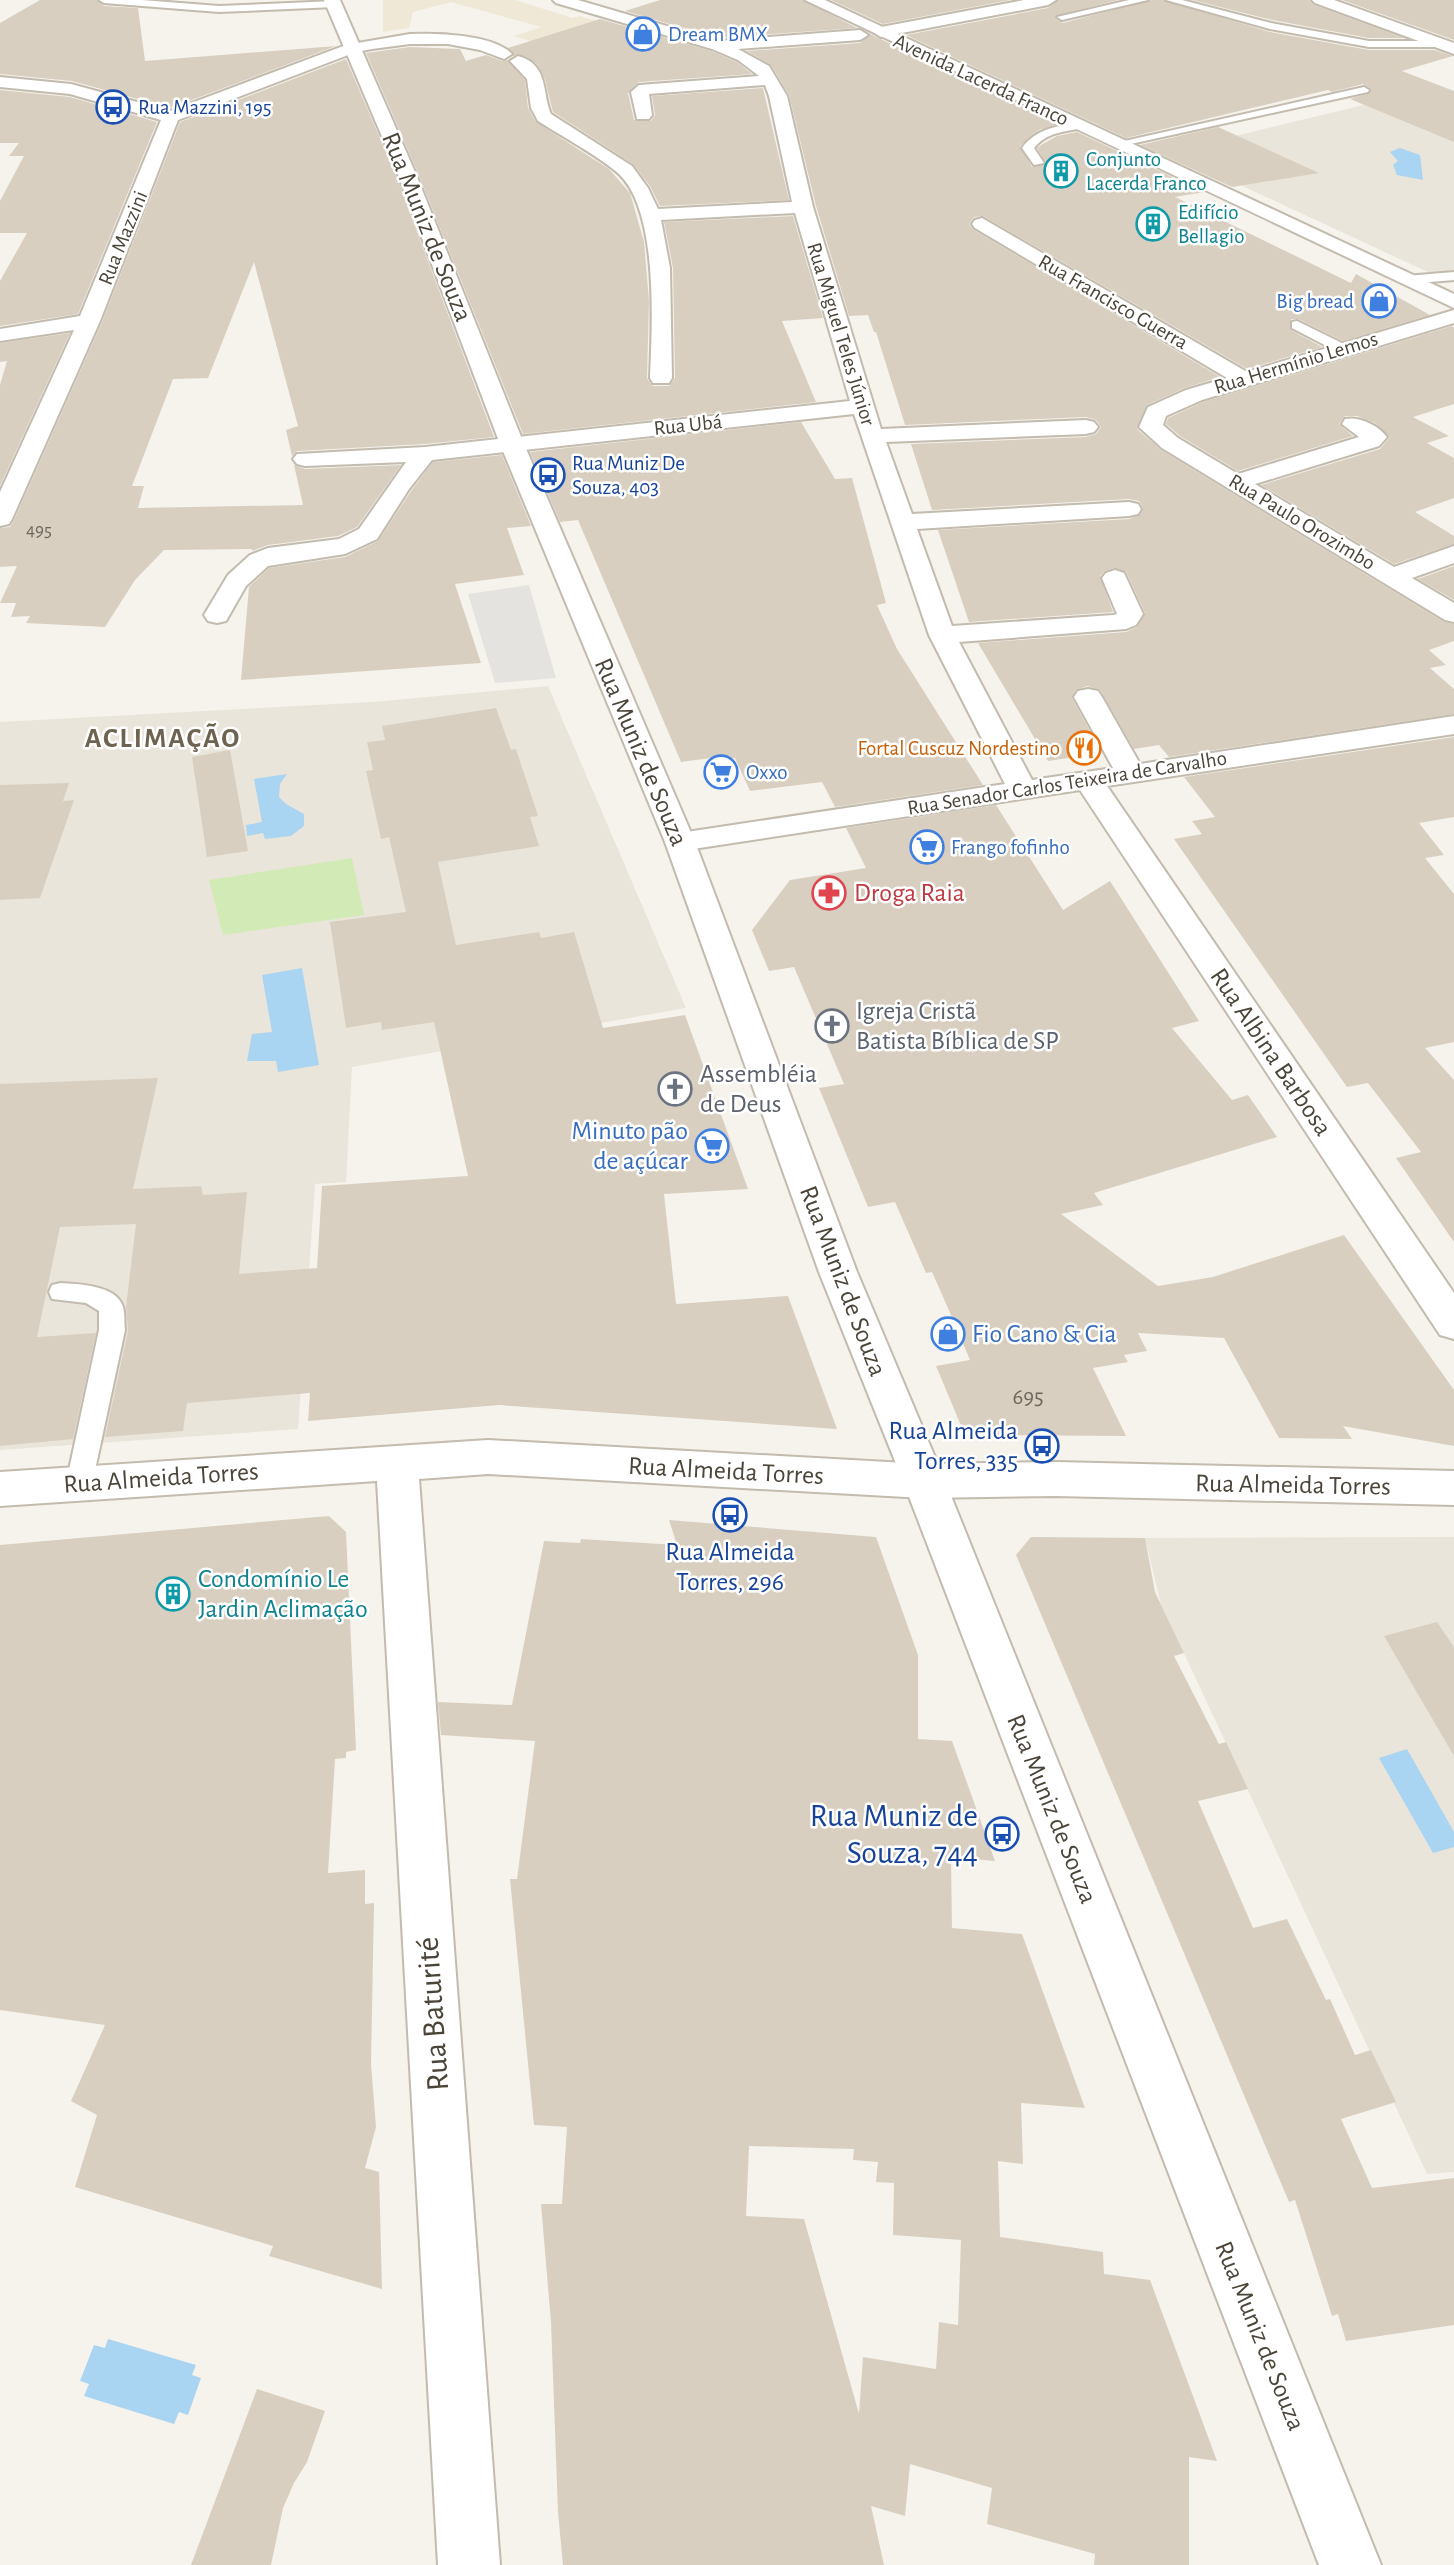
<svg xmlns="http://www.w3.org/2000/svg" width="1454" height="2565" font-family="'Alegreya Sans',sans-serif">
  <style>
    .residential { fill: #eae5da }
    .education { fill: #efe8d6 }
    .green { fill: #d2eab5 }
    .parking { fill: #e5e3e0 }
    .water { fill: #a9d4f2 }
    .building { fill: #d8cfc1; fill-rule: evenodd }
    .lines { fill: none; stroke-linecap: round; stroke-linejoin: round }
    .service-casing { stroke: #c2bbae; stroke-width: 4 }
    .minor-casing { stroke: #c2bbae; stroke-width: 4 }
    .tertiary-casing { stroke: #c2bbae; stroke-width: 4 }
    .service { fill: #fff; fill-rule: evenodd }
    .minor { fill: #fff; fill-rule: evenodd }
    .tertiary { fill: #fff; fill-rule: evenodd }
    .labels { text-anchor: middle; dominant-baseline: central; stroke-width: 5; stroke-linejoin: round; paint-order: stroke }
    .far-number-label { font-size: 19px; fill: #6e675b }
    .far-shop-label { font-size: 21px; fill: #366cbe; stroke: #fff; text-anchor: start }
    .far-street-label { font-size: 21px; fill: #4b4439; stroke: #fff }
    .far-transit-label { font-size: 21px; fill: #164399; stroke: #fff; text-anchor: start }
    .far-culture-label { font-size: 21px; fill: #0d838f; stroke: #fff; text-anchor: start }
    .far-food-label { font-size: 21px; fill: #c56008; stroke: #fff; text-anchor: end }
    .number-label { font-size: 23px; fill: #6e675b }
    .street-label { font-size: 26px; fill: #4b4439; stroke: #fff }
    .health-label { font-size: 26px; fill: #be3a42; stroke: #fff; text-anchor: start }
    .worship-label { font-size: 26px; fill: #5b616d; stroke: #fff; text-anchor: start }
    .shop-label { font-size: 26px; fill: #366cbe; stroke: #fff; text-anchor: end }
    .transit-label { font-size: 26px; fill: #164399; stroke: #fff; text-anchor: end }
    .culture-label { font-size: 26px; fill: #0d838f; stroke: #fff; text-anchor: start }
    .far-district-label { font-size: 28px; font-weight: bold; letter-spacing: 2px; fill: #6e6250; stroke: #fff }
    .near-transit-label { font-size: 32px; fill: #164399; stroke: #fff; text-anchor: end }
    .near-street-label { font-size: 32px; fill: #4b4439; stroke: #fff }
  </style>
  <rect width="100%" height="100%" fill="#f6f3ec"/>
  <g class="residential">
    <path d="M1438,87L1454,94V272L1430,273L1169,152Z"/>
    <path d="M548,686L686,1008L352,1067L346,1182L315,1184L298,1429L0,1450V722L372,702Z"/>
    <path d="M1454,1537V2172L1427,2174L1161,1604L1145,1538Z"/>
  </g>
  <path class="education" d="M383,0H515L573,18L579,16L608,24L543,45L514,36L541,27L451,2L413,12L409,28L383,32Z"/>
  <path class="green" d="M352,858L364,915L223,935L209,880Z"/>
  <path class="parking" d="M529,585L556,678L495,683L468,594Z"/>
  <g class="water">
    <path d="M1400,148L1420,155L1423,180L1397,175L1393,165L1398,161L1390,152Z"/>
    <path d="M287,774L280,784L279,797L286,804L304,814V826L291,836L265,839L263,833L247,836L246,825L262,822L254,779Z"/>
    <path d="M302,968L319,1065L278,1072L276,1061H247L252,1034L272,1032L262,975Z"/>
    <path d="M1407,1749L1454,1832V1847L1433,1853L1379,1758Z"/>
    <path d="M108,2339L196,2365L192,2375L201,2378L188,2415L179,2412L174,2424L84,2396L89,2384L80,2381L94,2345L105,2348Z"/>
  </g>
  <g class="building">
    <path d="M40,0H97L104,6L138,8L145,61L336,46L170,108L72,81L0,74V23Z"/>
    <path d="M660,0H803L857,28L718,38L625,11Z"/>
    <path d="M831,0H1010L883,24Z"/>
    <path d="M1058,0H1118L1055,16L1056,19L1063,23L1151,0H1163L1270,32L1369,50H1434L1453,56L1402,71L1454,91V142L1350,99L1370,93V88L1363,84L1332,92L1328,90L1126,138L906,35L1048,8Z"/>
    <path d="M1192,0H1309L1314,5L1404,38H1369L1272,20Z"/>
    <path d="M1342,0H1454V40Z"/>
    <path d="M600,19L711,51L737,62L752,74L639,82L628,93L634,120L651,121L655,115L652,96L763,88L789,200L660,206L650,186L633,164L553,112L545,80L537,64L519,54L514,56L508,48Z"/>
    <path d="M870,34L1059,124L1039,130L1020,146L1032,167L1046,164L1037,148L1041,145L1057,136L1077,132L1204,192L1175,197L1351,283L1356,274L1430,315L1343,341L1298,319H1291V330L1322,347L1247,369L983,216L974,217L969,224L974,230L1220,377L1185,388L1147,405L1137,429L1161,450L1444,622L1454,624V641L1429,650L1446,665L1430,668L1454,689V714L1169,757L1159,745L1134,749L1100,690L1087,686L1076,690L1072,698L1102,753L1048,761L978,643L1126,632L1137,627L1145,613L1126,572L1114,568L1105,571L1100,576L1113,612L969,622L938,530L1129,519L1140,515L1143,508L1139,501L1129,499L932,510L911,444L1086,437L1096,434L1101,427L1096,420L1086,417L905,425L876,332H874L868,315L849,316L816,206L789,95L771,65L747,51L860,43Z"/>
    <path d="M410,47L460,49L466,61L486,55L503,61L508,60L525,80L528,108L536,122L609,169L630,193L644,242L649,301L647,378L653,386H669L675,378L673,268L664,222L793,216L823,318L782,321L816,402L523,434L417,171L366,53Z"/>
    <path d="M346,59L395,173L494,437L425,444L297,451L292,456L286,430L298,426L254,262L208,378L173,379L132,486H144L138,508L303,505L294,465L305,469L401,465L357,527L338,536L268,545L252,551V549L164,550L135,580L105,627L26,623L30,616L11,617L16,603H0L17,566L0,567V528L10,527L14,520L102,322L180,122Z"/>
    <path d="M0,90L70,97L157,122L78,314L0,326V281L27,233H0V201L24,156H9L19,143H0Z"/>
    <path d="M1218,127L1319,173L1232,187L1140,145Z"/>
    <path d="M1452,326L1454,328V404L1413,417L1449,436L1427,443L1454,458V498L1415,512L1454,536V544L1394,564L1261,485L1380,449L1390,437L1375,423L1357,416H1345L1339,424L1353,436L1238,471L1180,436L1166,424L1168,418L1203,402Z"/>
    <path d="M70,333L0,486V385L7,361L0,362V343Z"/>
    <path d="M801,422L835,479L852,478L886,603L877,605L897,649L983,785L835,807L822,782L750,791L735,758L719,760L718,757L681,762L578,520L560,522L530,452Z"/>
    <path d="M502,455L531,526L507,528L524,575L455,584L481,663L241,680L249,587L269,568L345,557L378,541L411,491L433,462Z"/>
    <path d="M1454,566V600L1418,579Z"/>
    <path d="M496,708L511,750L516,749L538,816L530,817L539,846L438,862L456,945L539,932L541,938L574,932L603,1028L685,1015L748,1189L664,1194L676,1304L788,1296L837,1429L499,1405L308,1421L310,1393L187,1403L183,1431L105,1437L128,1331L126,1307L136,1224L60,1227L37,1337L96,1333L73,1439L0,1446V1084L158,1078L133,1189L201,1186L203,1195L247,1192L239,1274L317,1268L322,1186L468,1176L434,1022L382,1030L381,1022L346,1028L330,922L406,912L389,837L381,839L366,771L373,770L367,742L385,740L382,726Z"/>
    <path d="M1454,737V817L1419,823L1444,855L1425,858L1454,894V1042L1425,1048L1454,1080V1242L1396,1158L1421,1152L1368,1083L1347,1087L1174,839L1202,834L1192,821L1215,817L1184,777Z"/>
    <path d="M230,750L248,851L207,857L192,757Z"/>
    <path d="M69,783L63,801L74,800L40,898L0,900V785Z"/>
    <path d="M996,805L1063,910L1110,881L1199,1021L1172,1028L1232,1100L1248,1095L1277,1137L1094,1193L1103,1205L1061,1214L1158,1286L1213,1277L1344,1235L1454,1390V1446L1343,1426L1352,1439L1279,1438L1224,1338L1138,1333L1147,1351L1124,1355L1128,1362L1093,1368L1126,1436L974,1435L962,1428L936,1366L970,1360L951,1315L932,1272L926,1273L895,1202L868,1207L819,1088L844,1084L794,967L769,971L752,930L790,880L866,868L846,828Z"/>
    <path d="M329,1516L346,1532L356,1750L346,1752V1758L335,1759L328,1873L365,1870V1904L374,1903L371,2064L376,2127L365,2168L379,2172L382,2289L269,2256L273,2246L75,2187L97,2115L71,2101L105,2025L0,2010V1545Z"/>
    <path d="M669,1520L876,1537L918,1655V1739L952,1741L995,1861L951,1857L952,1928L1022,1934L1085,2108L1021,2103L1023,2164L998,2161L1000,2237L1103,2252L1104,2274L1150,2280L1217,2461L1189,2457V2565H1094L1095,2554L987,2524L992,2488L910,2464L905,2516L871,2506L884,2565H563L558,2512L551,2322L541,2204H562L567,2127L534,2125L510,1879H517L535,1741L441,1735L438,1702L512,1705L544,1541L580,1543L581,1539L677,1545ZM749,2146L854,2149L853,2160L878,2162L876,2182L894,2183L893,2235L961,2240L958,2325L939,2322L936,2369L863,2357L859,2414L804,2219L746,2216Z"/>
    <path d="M1031,1537L1145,1538L1155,1592L1184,1653L1174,1656L1219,1744L1226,1742L1248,1789L1198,1801L1253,1928L1287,1919L1326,2000L1330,1999L1355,2055L1371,2050L1396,2102L1341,2119L1372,2188L1454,2178V2325L1346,2341L1338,2314L1332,2316L1295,2200L1289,2202L1016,1555Z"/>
    <path d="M1437,1622L1454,1647V1756L1384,1636Z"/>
    <path d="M257,2389L325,2411L307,2462L294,2483L283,2508L271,2565H191Z"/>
  </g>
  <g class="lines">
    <defs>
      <g id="service">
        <path d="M99,0H142L219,6L335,1L340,4L335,7L219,12L104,3Z"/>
        <path d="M1129,0H1148L1062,20L1057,17Z"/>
        <path d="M1166,0H1182L1271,23L1369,41H1439L1444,44L1439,47H1369L1270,29Z"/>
        <path d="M1364,87L1369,90L1368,92L1117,147L1111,144Z"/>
        <path d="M1079,123L1085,126L1083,128C1064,132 1047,132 1034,148L1044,163L1034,165L1022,148C1036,129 1056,126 1079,123Z"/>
        <path d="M1454,272V280L1406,284L1400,280L1406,276Z"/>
        <path d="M1297,321L1348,346L1350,349L1348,352H1338L1292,328V322Z"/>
        <path d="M61,1283C78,1284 117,1285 123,1307C125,1313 124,1323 125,1330L92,1484L88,1492L79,1495L70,1492L66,1484L99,1330V1311L86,1303L52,1299L49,1292L52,1285Z"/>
      </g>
      <g id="minor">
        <path d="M553,0H578L718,41L860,30L868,35L860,40L738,49L769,66L787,96L813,207L881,429L1086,420L1094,422L1098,427L1094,432L1086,434L886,442L912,514L1129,502L1138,504L1141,509L1138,514L1129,516L917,529L952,626L1113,615L1117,614L1102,578L1106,573L1115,570L1124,573L1143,614L1136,625L1126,629L959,642L1032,780L1113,768L1074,697L1078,691L1088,689L1098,691L1102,697L1140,764L1454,716V734L1107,786L1454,1293V1339L1440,1335L1080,790L680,851L669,848L665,842L669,836L680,833L1005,784L929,635L854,414L432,460L409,489L377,539L345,554L268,566L246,586L226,621L217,623L208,621L204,615L228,575L250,555L268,548L339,539L359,529L406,462L305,466L297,464L293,459L297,454L425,447L850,401L795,213L661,220L670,268L672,378L669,383H653L650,378C652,326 659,212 619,174C599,156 561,136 538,121L531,108L527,79L510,61L518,56C549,64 542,94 551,114L632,166L648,188L658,209L792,202L769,96L765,85L649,94L652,115L649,119H637L631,92L639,85L759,76L738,60L712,49L556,3Z"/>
        <path d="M1024,0H1056L1048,5L881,37L873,32L881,27Z"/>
        <path d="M410,34C436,33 493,34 512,54L504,59L480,50L448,44H410L372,49L356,52L178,120L100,321L12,519L9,524L0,526V492L74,330L0,341V329L80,316L161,120L70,94L0,87V77L71,84L170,111L346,45Z"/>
        <path d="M982,218L1247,372L1454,310V323L1202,400L1166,416L1163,425L1178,438L1238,474L1359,437L1342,424L1345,419C1359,416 1378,425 1387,437L1379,446L1255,484L1394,567L1454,546V563L1412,578L1454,603V622L1445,620L1162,448L1139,427L1148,407L1186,390L1227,378L975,228L972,224L975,220Z"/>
        <path d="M488,1440L924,1464L1056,1462L1454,1471V1505L1056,1496L924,1498L488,1474L419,1479L500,2565H438L377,1481L0,1506V1472Z"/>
      </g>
      <g id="tertiary">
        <path d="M324,0H340L415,172L524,444L695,842L857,1272L945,1481L1381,2565H1319L903,1481L819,1272L665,842L500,444L397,172Z"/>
        <path d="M805,0H825L1454,294V308Z"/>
        <path d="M1312,0H1334L1454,43V54L1315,3Z"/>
      </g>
    </defs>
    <use href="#service" class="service-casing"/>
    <use href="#minor" class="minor-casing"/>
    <use href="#tertiary" class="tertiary-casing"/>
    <use href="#service" class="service"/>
    <use href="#minor" class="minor"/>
    <use href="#tertiary" class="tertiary"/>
  </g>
  <defs>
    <symbol id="shop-ring" viewBox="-11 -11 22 22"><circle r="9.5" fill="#fff" stroke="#3f7fe0" stroke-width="1.5"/><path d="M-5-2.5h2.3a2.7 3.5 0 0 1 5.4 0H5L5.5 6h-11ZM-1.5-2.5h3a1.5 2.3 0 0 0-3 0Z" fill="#3f7fe0"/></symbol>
    <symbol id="bus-ring" viewBox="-11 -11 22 22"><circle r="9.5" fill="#fff" stroke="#1a4fb4" stroke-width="1.5"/><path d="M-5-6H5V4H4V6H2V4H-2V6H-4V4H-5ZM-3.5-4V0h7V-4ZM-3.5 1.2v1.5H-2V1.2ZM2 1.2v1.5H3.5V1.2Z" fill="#1a4fb4"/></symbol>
    <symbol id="building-ring" viewBox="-11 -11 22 22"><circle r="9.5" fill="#fff" stroke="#0f9aa8" stroke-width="1.5"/><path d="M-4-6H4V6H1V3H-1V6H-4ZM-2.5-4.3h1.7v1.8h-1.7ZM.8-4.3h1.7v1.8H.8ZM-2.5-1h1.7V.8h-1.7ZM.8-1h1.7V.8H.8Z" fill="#0f9aa8"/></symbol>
    <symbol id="restaurant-ring" viewBox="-11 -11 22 22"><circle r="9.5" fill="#fff" stroke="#e8710a" stroke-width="1.5"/><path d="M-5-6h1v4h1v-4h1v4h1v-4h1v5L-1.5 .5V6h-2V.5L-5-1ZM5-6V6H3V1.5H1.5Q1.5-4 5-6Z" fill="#e8710a"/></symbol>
    <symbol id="supermarket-ring" viewBox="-11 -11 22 22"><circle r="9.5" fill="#fff" stroke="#3f7fe0" stroke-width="1.5"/><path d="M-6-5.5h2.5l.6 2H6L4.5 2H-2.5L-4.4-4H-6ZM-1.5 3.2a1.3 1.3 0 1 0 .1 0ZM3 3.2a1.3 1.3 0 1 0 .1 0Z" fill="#3f7fe0"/></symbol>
    <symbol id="pharmacy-ring" viewBox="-11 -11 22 22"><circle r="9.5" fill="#fff" stroke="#e0444e" stroke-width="1.5"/><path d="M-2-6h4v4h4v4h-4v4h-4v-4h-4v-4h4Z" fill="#e0444e"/></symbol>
    <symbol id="church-ring" viewBox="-11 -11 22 22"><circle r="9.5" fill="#fff" stroke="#6b7280" stroke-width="1.5"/><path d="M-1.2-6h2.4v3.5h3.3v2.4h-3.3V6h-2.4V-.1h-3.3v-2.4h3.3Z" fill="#6b7280"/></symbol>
  </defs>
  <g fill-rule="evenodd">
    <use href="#shop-ring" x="624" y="15" width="38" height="38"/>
    <use href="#bus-ring" x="94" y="88" width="38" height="38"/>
    <use href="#building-ring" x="1042" y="152" width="38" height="38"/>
    <use href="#building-ring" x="1134" y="205" width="38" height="38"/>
    <use href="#shop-ring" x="1360" y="282" width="38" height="38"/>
    <use href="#bus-ring" x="529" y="456" width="38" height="38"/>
    <use href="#restaurant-ring" x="1065" y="729" width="38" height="38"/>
    <use href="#supermarket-ring" x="702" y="753" width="38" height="38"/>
    <use href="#supermarket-ring" x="908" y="828" width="38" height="38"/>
    <use href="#pharmacy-ring" x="810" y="874" width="38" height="38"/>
    <use href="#church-ring" x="813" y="1007" width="38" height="38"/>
    <use href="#church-ring" x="656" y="1070" width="38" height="38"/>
    <use href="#supermarket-ring" x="693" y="1127" width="38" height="38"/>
    <use href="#shop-ring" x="929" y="1315" width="38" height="38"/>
    <use href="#bus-ring" x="1023" y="1427" width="38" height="38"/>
    <use href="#bus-ring" x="711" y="1496" width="38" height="38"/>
    <use href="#building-ring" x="154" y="1575" width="38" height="38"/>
    <use href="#bus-ring" x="983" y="1815" width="38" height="38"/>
  </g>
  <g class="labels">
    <g class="far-number-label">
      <text x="39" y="530">495</text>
    </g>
    <g class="far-shop-label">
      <text x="668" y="34">Dream BMX</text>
      <text x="1354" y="301" text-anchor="end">Big bread</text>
      <text x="746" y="772">Oxxo</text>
      <text x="951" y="847">Frango fofinho</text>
    </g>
    <g class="far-street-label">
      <text transform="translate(981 80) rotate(25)">Avenida Lacerda Franco</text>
      <text transform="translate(123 238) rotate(-68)">Rua Mazzini</text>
      <text transform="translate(1113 302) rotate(30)">Rua Francisco Guerra</text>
      <text transform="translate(841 334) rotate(73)">Rua Miguel Teles Júnior</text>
      <text transform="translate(1296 363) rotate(-17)">Rua Hermínio Lemos</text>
      <text transform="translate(688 425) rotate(-6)">Rua Ubá</text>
      <text transform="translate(1302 522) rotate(31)">Rua Paulo Orozimbo</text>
      <text transform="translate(1067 783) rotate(-9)">Rua Senador Carlos Teixeira de Carvalho</text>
    </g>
    <g class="far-transit-label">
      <text x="138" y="107">Rua Mazzini, 195</text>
      <text x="572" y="463">Rua Muniz De<tspan x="572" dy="24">Souza, 403</tspan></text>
    </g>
    <g class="far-culture-label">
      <text x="1086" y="159">Conjunto<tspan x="1086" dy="24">Lacerda Franco</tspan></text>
      <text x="1178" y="212">Edifício<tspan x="1178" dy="24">Bellagio</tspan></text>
    </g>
    <g class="far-food-label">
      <text x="1060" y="748">Fortal Cuscuz Nordestino</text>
    </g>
    <g class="number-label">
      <text x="1028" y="1397">695</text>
    </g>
    <g class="street-label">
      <text transform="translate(427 227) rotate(68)">Rua Muniz de Souza</text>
      <text transform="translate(641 752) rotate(67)">Rua Muniz de Souza</text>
      <text transform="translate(1271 1052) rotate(56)">Rua Albina Barbosa</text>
      <text transform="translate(843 1281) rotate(69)">Rua Muniz de Souza</text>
      <text transform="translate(726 1471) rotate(3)">Rua Almeida Torres</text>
      <text transform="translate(161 1478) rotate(-4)">Rua Almeida Torres</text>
      <text transform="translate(1293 1485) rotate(1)">Rua Almeida Torres</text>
      <text transform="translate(1052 1809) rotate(68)">Rua Muniz de Souza</text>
      <text transform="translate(1260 2336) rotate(68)">Rua Muniz de Souza</text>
    </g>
    <g class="health-label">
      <text x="854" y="893">Droga Raia</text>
    </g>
    <g class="worship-label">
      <text x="856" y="1011">Igreja Cristã<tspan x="856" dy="30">Batista Bíblica de SP</tspan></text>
      <text x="700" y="1074">Assembléia<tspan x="700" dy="30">de Deus</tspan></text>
    </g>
    <g class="shop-label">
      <text x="688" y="1131">Minuto pão<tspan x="688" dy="30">de açúcar</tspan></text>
      <text x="972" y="1334" text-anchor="start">Fio Cano &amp; Cia</text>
    </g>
    <g class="transit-label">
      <text x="1018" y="1431">Rua Almeida<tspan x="1018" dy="30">Torres, 335</tspan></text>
      <text x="730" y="1552" text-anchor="middle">Rua Almeida<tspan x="730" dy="30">Torres, 296</tspan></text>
    </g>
    <g class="culture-label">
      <text x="198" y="1579">Condomínio Le<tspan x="198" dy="30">Jardin Aclimação</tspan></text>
    </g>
    <g class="far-district-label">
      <text x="163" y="739">ACLIMAÇÃO</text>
    </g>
    <g class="near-transit-label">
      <text x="978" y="1816">Rua Muniz de<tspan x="978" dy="37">Souza, 744</tspan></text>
    </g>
    <g class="near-street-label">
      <text transform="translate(433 2014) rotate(-94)">Rua Baturité</text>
    </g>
  </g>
</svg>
